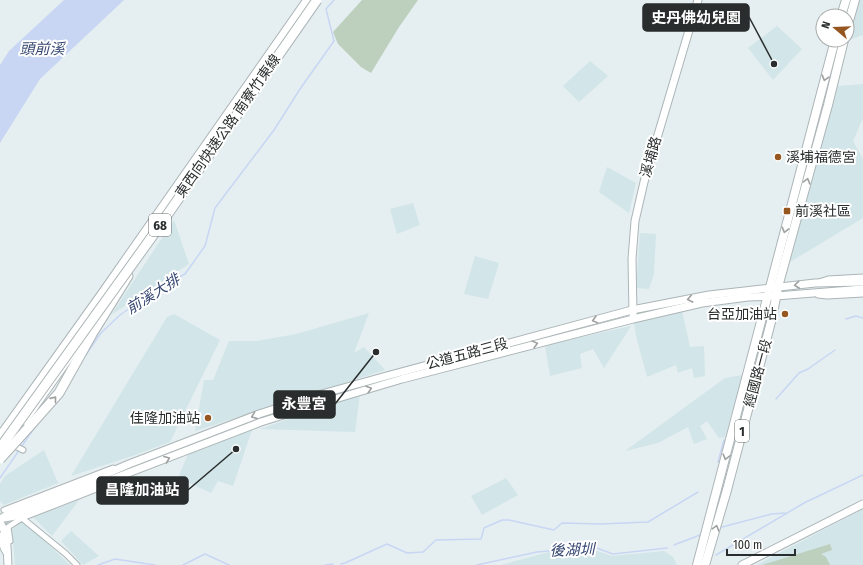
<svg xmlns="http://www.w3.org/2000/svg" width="863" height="565" font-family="'Fira Sans Condensed','Noto Sans TC',sans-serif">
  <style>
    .built { fill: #d2e5e8 }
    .green { fill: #bdd0be }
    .water { fill: #c8d6f4 }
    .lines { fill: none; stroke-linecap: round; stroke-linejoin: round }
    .stream { stroke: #c8d6f4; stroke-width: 1.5 }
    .street-tunnel { stroke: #bfc8ca; stroke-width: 5; stroke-dasharray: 5 2.5; stroke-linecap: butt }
    .street-casing { stroke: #acb5b7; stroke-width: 7 }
    .secondary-casing { stroke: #acb5b7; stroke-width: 9 }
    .primary-casing { stroke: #acb5b7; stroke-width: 10 }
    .highway-casing { stroke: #acb5b7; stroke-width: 11 }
    .street { stroke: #fff; stroke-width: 5 }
    .secondary { stroke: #fff; stroke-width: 7 }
    .primary { stroke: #fff; stroke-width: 8 }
    .highway { stroke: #fff; stroke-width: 9 }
    .highway-bridge-casing { stroke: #acb5b7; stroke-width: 11; stroke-linecap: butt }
    .highway-bridge { stroke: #fff; stroke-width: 9 }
    .oneway { stroke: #9fa0a0 }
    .poi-dot { fill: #965620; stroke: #fff; stroke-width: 1.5 }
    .labels { text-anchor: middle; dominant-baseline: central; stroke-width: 4; stroke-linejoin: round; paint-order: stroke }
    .shield { fill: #fff; stroke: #696c6c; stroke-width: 1 }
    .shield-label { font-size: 13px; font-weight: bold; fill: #292d2d }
    .street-label { font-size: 14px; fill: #292d2d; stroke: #fff }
    .poi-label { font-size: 14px; fill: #292d2d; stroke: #fff; text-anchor: start }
    .water-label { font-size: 15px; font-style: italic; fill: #364872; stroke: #fff }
    .leader { fill: none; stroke: #292d2d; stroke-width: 1.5 }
    .callout-dot { fill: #292d2d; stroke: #fff; stroke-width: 1.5 }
    .callout { fill: #292d2d; stroke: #292d2d; stroke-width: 1.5 }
    .callout-label { font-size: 15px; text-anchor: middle; font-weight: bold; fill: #fff }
  </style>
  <rect width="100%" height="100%" fill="#e5eff1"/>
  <g class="built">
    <path d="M859,0H863V35L849,40Z"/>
    <path d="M777,26L802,49L773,80L748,48Z"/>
    <path d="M590,61L608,76L579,102L563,86Z"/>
    <path d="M863,84V118L853,141L863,159V218L790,262L837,86Z"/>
    <path d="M607,167L636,183L629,213L599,192Z"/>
    <path d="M413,203L420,225L397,234L390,209Z"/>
    <path d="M174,220L189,264L111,315Z"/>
    <path d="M640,233L656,234L654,274L649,289L636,288Z"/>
    <path d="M475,256L499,263L488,299L464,294Z"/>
    <path d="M682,311L690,347L704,346L705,376L694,378L692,368L678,373L676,365L647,377L636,336L634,322Z"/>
    <path d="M369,313L354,353L364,347L385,370L195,431L204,380H213L229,341H257L296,334Z"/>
    <path d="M174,314L220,340L170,442L132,456L71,476L167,317Z"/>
    <path d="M631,326L604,368L593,349L580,354L582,368L550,376L545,345Z"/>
    <path d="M743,375L725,437L719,438L707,421L700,426L707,439L694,444L688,427L658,443L625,451L725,378Z"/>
    <path d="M360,394L355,432L260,429Z"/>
    <path d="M252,430L233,486L218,481L211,493L178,478L188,454Z"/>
    <path d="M44,450L58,483L4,505L0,501V484L5,476Z"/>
    <path d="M506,478L518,495L482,515L471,496Z"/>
    <path d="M79,500L52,536L33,517Z"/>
    <path d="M863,509V565H757Z"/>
    <path d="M23,520L70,565H15L12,530Z"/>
    <path d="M71,531L99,556L83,565L61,541Z"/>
    <path d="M589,548L612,556L664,551L673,557L677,565H501L549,552Z"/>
  </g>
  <g class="green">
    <path d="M362,0H418L399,27L371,73L361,67L338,44L333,32Z"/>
    <path d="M830,544L832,550L821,554L826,557L830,565H762Z"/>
  </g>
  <path class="water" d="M64,0H124L40,79L0,143V65L9,51Z"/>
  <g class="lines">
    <g class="stream">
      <path d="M846,319L856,316L863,318"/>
      <path d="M85,356L101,333L120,315L157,289L185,274L205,246L215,208L274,130L300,89L334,41L326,9L334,0"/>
      <path d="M776,399L799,373L808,369L835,350"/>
      <path d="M718,462L724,440"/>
      <path d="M0,478L37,424"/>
      <path d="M722,527L772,514L785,513"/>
      <path d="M674,545L700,535"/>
      <path d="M716,555L804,503L863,475"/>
      <path d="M341,564L345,563L387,544L407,553L423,552L436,540L481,539L484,528L502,520H509L554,530L562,523L600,524L648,522L698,492"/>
      <path d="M98,565L115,559L155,565"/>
      <path d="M183,565L205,554L229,565"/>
      <path d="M325,565L333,564"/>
      <path d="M477,565L537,552L594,547L613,554L667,548"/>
    </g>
    <path class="street-tunnel" d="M0,517L8,527"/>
    <defs>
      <g id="street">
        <path d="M819,282L828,279L863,277"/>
        <path d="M818,295L827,296L863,294"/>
        <path d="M16,435L82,342L83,336"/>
        <path d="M15,446L23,450"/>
        <path d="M4,510L113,468"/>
        <path d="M22,518L66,554L77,565"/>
        <path d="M0,535L3,548L7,555"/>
        <path d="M10,541L8,527L22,518L112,483L119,479"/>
      </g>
      <g id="secondary">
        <path d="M633,314L632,259L635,221L644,182L698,0"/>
        <path d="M4,518L16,516L261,422L325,402L402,379L633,319L702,303L748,297L776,296L863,289"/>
        <path d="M0,519L15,510L71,489L129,464L259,414L318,395L390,375L632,310L709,295L815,283L863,282"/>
        <path d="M0,522C8,535 7,550 8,565"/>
        <path d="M742,565L863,504"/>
      </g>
      <g id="primary">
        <path d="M841,16L846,0"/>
        <path d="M847,28L855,0"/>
        <path d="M697,565L835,40"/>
        <path d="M705,565L727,490L772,318L778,287L828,105L844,40"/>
      </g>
      <g id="highway">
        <path d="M28,428L59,393L92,334L128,276"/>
        <path d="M0,437L103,293L308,0"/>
      </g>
    </defs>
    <use href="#street" class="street-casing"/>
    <use href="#secondary" class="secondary-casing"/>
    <use href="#primary" class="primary-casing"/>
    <use href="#highway" class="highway-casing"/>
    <use href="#street" class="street"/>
    <use href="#secondary" class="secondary"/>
    <use href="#primary" class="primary"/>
    <use href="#highway" class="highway"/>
    <defs>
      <g id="highway-bridge">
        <path d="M0,448L151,238L317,0"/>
        <path d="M0,459L28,428"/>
      </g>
    </defs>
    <use href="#highway-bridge" class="highway-bridge-casing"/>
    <use href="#highway-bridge" class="highway-bridge"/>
  </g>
  <defs><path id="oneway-chevron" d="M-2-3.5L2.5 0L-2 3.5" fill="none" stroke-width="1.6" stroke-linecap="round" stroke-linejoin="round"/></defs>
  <g class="oneway">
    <use href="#oneway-chevron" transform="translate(825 78) rotate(106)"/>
    <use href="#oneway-chevron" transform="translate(807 181) rotate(-75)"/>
    <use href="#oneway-chevron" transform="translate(785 230) rotate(105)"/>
    <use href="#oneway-chevron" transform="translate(797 285) rotate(174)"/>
    <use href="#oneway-chevron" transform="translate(690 299) rotate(169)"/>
    <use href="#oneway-chevron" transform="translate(595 320) rotate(165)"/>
    <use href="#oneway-chevron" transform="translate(535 344) rotate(-15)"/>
    <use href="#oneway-chevron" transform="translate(369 389) rotate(-16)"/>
    <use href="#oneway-chevron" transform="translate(54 399) rotate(-51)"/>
    <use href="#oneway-chevron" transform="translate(254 416) rotate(159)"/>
    <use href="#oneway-chevron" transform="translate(726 457) rotate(105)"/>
    <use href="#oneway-chevron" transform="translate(167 459) rotate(-21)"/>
    <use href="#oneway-chevron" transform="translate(716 528) rotate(-74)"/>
  </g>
  <g class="poi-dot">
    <circle cx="778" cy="157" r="4"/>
    <rect x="783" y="207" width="8" height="8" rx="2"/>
    <circle cx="785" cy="314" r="4"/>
    <circle cx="208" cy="418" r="4"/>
  </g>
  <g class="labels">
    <g class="shield">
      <rect x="149" y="214" width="22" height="22" rx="3"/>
      <rect x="735" y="420" width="14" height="22" rx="3"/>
    </g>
    <g class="shield-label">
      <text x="160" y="225">68</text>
      <text x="742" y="431">1</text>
    </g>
    <g class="street-label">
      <text transform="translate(228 126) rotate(-55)">東西向快速公路 南寮竹東線</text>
      <text transform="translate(651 157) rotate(-74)">溪埔路</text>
      <text transform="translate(467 354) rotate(-15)">公道五路三段</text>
      <text transform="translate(758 373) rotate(-75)">經國路一段</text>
    </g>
    <g class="poi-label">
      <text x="786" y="157">溪埔福德宮</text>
      <text x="795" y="211">前溪社區</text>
      <text x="777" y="314" text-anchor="end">台亞加油站</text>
      <text x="200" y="418" text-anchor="end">佳隆加油站</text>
    </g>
    <g class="water-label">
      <text x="42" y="49">頭前溪</text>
      <text transform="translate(153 294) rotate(-32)">前溪大排</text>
      <text transform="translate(572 550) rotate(-2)">後湖圳</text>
    </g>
  </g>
  <path class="leader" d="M774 64L749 17M376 352L335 404M236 449L188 490"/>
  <g class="callout-dot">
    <circle cx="774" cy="64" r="4"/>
    <circle cx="376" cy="352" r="4"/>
    <circle cx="236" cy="449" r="4"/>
  </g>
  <g class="callout">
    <rect x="643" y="4" width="106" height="27" rx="4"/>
    <rect x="274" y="391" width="61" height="27" rx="4"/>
    <rect x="97" y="477" width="91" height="27" rx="4"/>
  </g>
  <g class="callout-label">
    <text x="696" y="23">史丹佛幼兒園</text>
    <text x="304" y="409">永豐宮</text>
    <text x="142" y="495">昌隆加油站</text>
  </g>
  <g transform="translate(835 28) rotate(289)"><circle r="19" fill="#ffffff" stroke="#a9abab"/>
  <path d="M0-3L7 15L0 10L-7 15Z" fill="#965620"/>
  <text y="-6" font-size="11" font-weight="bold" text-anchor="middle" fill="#292d2d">N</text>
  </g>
  <path d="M727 549v6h68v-6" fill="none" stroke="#292d2d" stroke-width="2"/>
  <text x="733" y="549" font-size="12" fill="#292d2d" stroke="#ffffff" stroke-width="3" paint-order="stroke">100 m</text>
</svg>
